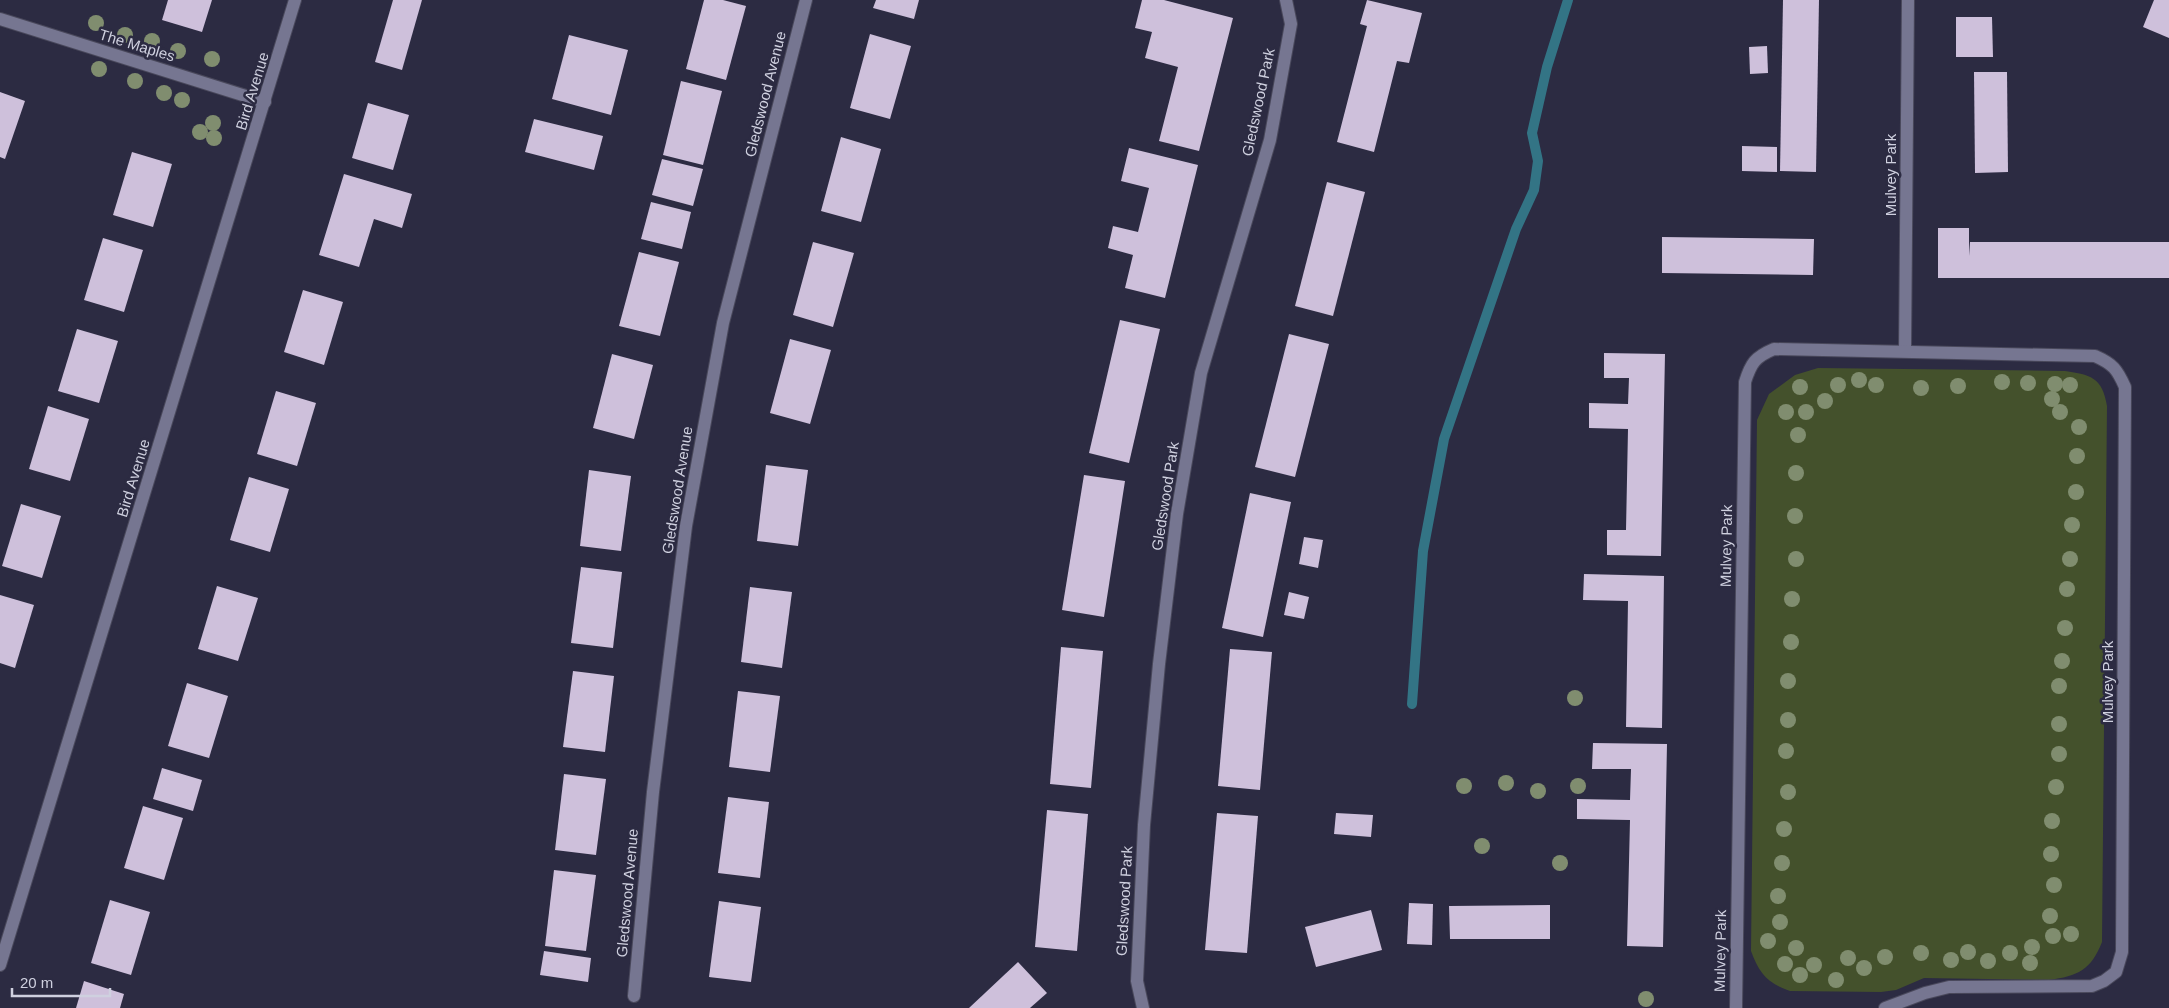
<svg xmlns="http://www.w3.org/2000/svg" width="2169" height="1008" font-family="Helvetica,sans-serif">
  <style>
    .green { fill: #44512c }
    .lines { fill: none; stroke-linecap: round; stroke-linejoin: round }
    .stream { stroke: #337485; stroke-width: 10 }
    .building { fill: #cec0db }
    .minor-casing { stroke: #49485b; stroke-width: 14 }
    .minor { stroke: #767691; stroke-width: 12 }
    .tree { fill: #808d6f }
    .labels { text-anchor: middle; dominant-baseline: central; stroke-width: 5; stroke-linejoin: round; paint-order: stroke }
    .street-label { font-size: 15px; fill: #cfd0df; stroke: #2c2b42 }
  </style>
  <rect width="100%" height="100%" fill="#2c2b42"/>
  <path class="green" d="M1818,368L2065,371C2091,375 2102,377 2107,406L2102,942C2091,970 2078,976 2049,980L1924,978L1896,990L1881,992L1790,991C1767,983 1759,973 1751,951L1757,420L1769,394L1795,375Z"/>
  <g class="lines">
    <path class="stream" d="M1412,704L1423,551L1444,439L1516,229L1534,190L1538,161L1532,133L1547,67L1568,0"/>
  </g>
  <g class="building">
    <path d="M168,0H212L202,32L162,20Z"/>
    <path d="M393,0H422L402,70L375,62Z"/>
    <path d="M704,0H723L746,6L726,80L686,69Z"/>
    <path d="M876,0H919L914,19L873,8Z"/>
    <path d="M1142,0H1164L1233,18L1199,151L1159,141L1178,67L1145,58L1152,32L1135,28Z"/>
    <path d="M1367,0L1422,13L1409,63L1397,61L1374,152L1337,142L1367,26L1360,24Z"/>
    <path d="M1783,0H1819L1816,172L1780,171Z"/>
    <path d="M2154,0H2169V38L2143,27Z"/>
    <path d="M1956,17H1992L1993,57H1956Z"/>
    <path d="M870,34L911,46L890,119L850,108Z"/>
    <path d="M569,35L628,50L611,115L552,99Z"/>
    <path d="M1767,46L1768,73L1750,74L1749,47Z"/>
    <path d="M1974,72H2007L2008,172L1975,173Z"/>
    <path d="M681,81L722,91L703,165L663,155Z"/>
    <path d="M0,92L25,101L5,159L0,157Z"/>
    <path d="M368,103L409,115L393,170L352,158Z"/>
    <path d="M534,119L603,136L594,170L525,152Z"/>
    <path d="M841,137L881,149L861,222L821,211Z"/>
    <path d="M1742,146L1777,147V172L1742,171Z"/>
    <path d="M1129,148L1198,165L1165,298L1125,288L1133,255L1108,248L1113,226L1138,232L1149,188L1121,181Z"/>
    <path d="M132,152L172,164L153,227L113,215Z"/>
    <path d="M662,159L703,169L693,206L652,195Z"/>
    <path d="M344,174L412,194L402,228L374,219L359,267L319,255Z"/>
    <path d="M1327,182L1365,192L1333,316L1295,306Z"/>
    <path d="M651,202L691,212L682,249L641,239Z"/>
    <path d="M1938,228H1969V256L1970,242H2169V278H1938Z"/>
    <path d="M1662,237L1814,239L1813,275L1662,273Z"/>
    <path d="M103,238L143,250L124,312L84,300Z"/>
    <path d="M813,242L854,253L833,327L793,315Z"/>
    <path d="M639,252L679,262L660,336L619,326Z"/>
    <path d="M303,290L343,302L324,365L284,352Z"/>
    <path d="M1120,320L1160,329L1129,463L1089,453Z"/>
    <path d="M77,329L118,341L99,403L58,391Z"/>
    <path d="M1289,334L1329,344L1295,477L1255,467Z"/>
    <path d="M790,339L831,350L810,424L770,413Z"/>
    <path d="M1604,353L1665,354L1661,556L1607,555V530H1626L1628,429L1589,428V403L1628,404L1629,378H1604Z"/>
    <path d="M612,354L653,365L634,439L593,428Z"/>
    <path d="M276,391L316,403L297,466L257,454Z"/>
    <path d="M48,406L89,419L70,481L29,469Z"/>
    <path d="M766,465L808,470L798,546L757,541Z"/>
    <path d="M589,470L631,476L621,551L580,546Z"/>
    <path d="M1084,475L1125,481L1104,617L1062,610Z"/>
    <path d="M249,477L289,489L270,552L230,540Z"/>
    <path d="M1250,493L1291,502L1263,637L1222,628Z"/>
    <path d="M21,504L61,516L42,578L2,566Z"/>
    <path d="M1304,537L1323,540L1318,568L1299,564Z"/>
    <path d="M581,567L622,572L613,648L571,643Z"/>
    <path d="M1584,574L1664,576L1662,728L1626,727L1628,601L1583,600Z"/>
    <path d="M217,586L258,598L238,661L198,649Z"/>
    <path d="M750,587L792,592L782,668L741,662Z"/>
    <path d="M1289,592L1309,597L1304,619L1284,615Z"/>
    <path d="M0,595L34,605L15,668L0,663Z"/>
    <path d="M1061,647L1103,651L1091,788L1050,784Z"/>
    <path d="M1230,649L1272,652L1260,790L1218,786Z"/>
    <path d="M573,671L614,676L605,752L563,747Z"/>
    <path d="M187,683L228,696L209,758L168,746Z"/>
    <path d="M738,691L780,696L770,772L729,767Z"/>
    <path d="M1593,743L1667,744L1663,947L1627,946L1630,820L1577,819V799L1630,800L1631,769H1592Z"/>
    <path d="M162,768L202,780L193,811L153,799Z"/>
    <path d="M564,774L606,779L596,855L555,850Z"/>
    <path d="M728,797L769,802L760,878L718,873Z"/>
    <path d="M143,806L183,818L164,880L124,868Z"/>
    <path d="M1047,810L1088,814L1077,951L1035,947Z"/>
    <path d="M1217,813L1258,816L1247,953L1205,950Z"/>
    <path d="M1336,813L1373,815L1371,837L1334,834Z"/>
    <path d="M554,870L596,875L586,951L545,946Z"/>
    <path d="M110,900L150,912L131,975L91,963Z"/>
    <path d="M719,901L761,907L751,982L709,977Z"/>
    <path d="M1409,903L1433,904L1432,945L1407,944Z"/>
    <path d="M1550,905V939H1450L1449,906Z"/>
    <path d="M1371,910L1382,950L1316,967L1305,927Z"/>
    <path d="M544,951L591,958L588,982L540,975Z"/>
    <path d="M1018,962L1047,993L1030,1008H969Z"/>
    <path d="M84,981L124,994L120,1008H76Z"/>
  </g>
  <g class="lines">
    <defs>
      <g id="minor">
        <path d="M0,19L265,102"/>
        <path d="M1905,351L1908,0"/>
        <path d="M0,965L295,0"/>
        <path d="M634,996L653,792L686,526L723,323L806,0"/>
        <path d="M1143,1008L1137,981L1144,825L1159,664L1177,514L1201,373L1270,140L1291,24L1286,0"/>
        <path d="M1736,1008L1745,382C1751,363 1755,357 1774,349L2095,356C2113,364 2117,369 2125,387L2122,952L2116,972L2104,981L2092,986L1949,987L1925,993L1885,1008"/>
      </g>
    </defs>
    <use href="#minor" class="minor-casing"/>
    <use href="#minor" class="minor"/>
  </g>
  <g class="tree">
    <circle cx="96" cy="23" r="8"/>
    <circle cx="125" cy="35" r="8"/>
    <circle cx="152" cy="41" r="8"/>
    <circle cx="178" cy="51" r="8"/>
    <circle cx="212" cy="59" r="8"/>
    <circle cx="99" cy="69" r="8"/>
    <circle cx="135" cy="81" r="8"/>
    <circle cx="164" cy="93" r="8"/>
    <circle cx="182" cy="100" r="8"/>
    <circle cx="213" cy="123" r="8"/>
    <circle cx="200" cy="132" r="8"/>
    <circle cx="214" cy="138" r="8"/>
    <circle cx="1859" cy="380" r="8"/>
    <circle cx="2002" cy="382" r="8"/>
    <circle cx="2028" cy="383" r="8"/>
    <circle cx="2055" cy="384" r="8"/>
    <circle cx="1838" cy="385" r="8"/>
    <circle cx="1876" cy="385" r="8"/>
    <circle cx="2070" cy="385" r="8"/>
    <circle cx="1958" cy="386" r="8"/>
    <circle cx="1800" cy="387" r="8"/>
    <circle cx="1921" cy="388" r="8"/>
    <circle cx="2052" cy="399" r="8"/>
    <circle cx="1825" cy="401" r="8"/>
    <circle cx="1786" cy="412" r="8"/>
    <circle cx="1806" cy="412" r="8"/>
    <circle cx="2060" cy="412" r="8"/>
    <circle cx="2079" cy="427" r="8"/>
    <circle cx="1798" cy="435" r="8"/>
    <circle cx="2077" cy="456" r="8"/>
    <circle cx="1796" cy="473" r="8"/>
    <circle cx="2076" cy="492" r="8"/>
    <circle cx="1795" cy="516" r="8"/>
    <circle cx="2072" cy="525" r="8"/>
    <circle cx="1796" cy="559" r="8"/>
    <circle cx="2070" cy="559" r="8"/>
    <circle cx="2067" cy="589" r="8"/>
    <circle cx="1792" cy="599" r="8"/>
    <circle cx="2065" cy="628" r="8"/>
    <circle cx="1791" cy="642" r="8"/>
    <circle cx="2062" cy="661" r="8"/>
    <circle cx="1788" cy="681" r="8"/>
    <circle cx="2059" cy="686" r="8"/>
    <circle cx="1575" cy="698" r="8"/>
    <circle cx="1788" cy="720" r="8"/>
    <circle cx="2059" cy="724" r="8"/>
    <circle cx="1786" cy="751" r="8"/>
    <circle cx="2059" cy="754" r="8"/>
    <circle cx="1506" cy="783" r="8"/>
    <circle cx="1464" cy="786" r="8"/>
    <circle cx="1578" cy="786" r="8"/>
    <circle cx="2056" cy="787" r="8"/>
    <circle cx="1538" cy="791" r="8"/>
    <circle cx="1788" cy="792" r="8"/>
    <circle cx="2052" cy="821" r="8"/>
    <circle cx="1784" cy="829" r="8"/>
    <circle cx="1482" cy="846" r="8"/>
    <circle cx="2051" cy="854" r="8"/>
    <circle cx="1560" cy="863" r="8"/>
    <circle cx="1782" cy="863" r="8"/>
    <circle cx="2054" cy="885" r="8"/>
    <circle cx="1778" cy="896" r="8"/>
    <circle cx="2050" cy="916" r="8"/>
    <circle cx="1780" cy="922" r="8"/>
    <circle cx="2071" cy="934" r="8"/>
    <circle cx="2053" cy="936" r="8"/>
    <circle cx="1768" cy="941" r="8"/>
    <circle cx="2032" cy="947" r="8"/>
    <circle cx="1796" cy="948" r="8"/>
    <circle cx="1968" cy="952" r="8"/>
    <circle cx="1921" cy="953" r="8"/>
    <circle cx="2010" cy="953" r="8"/>
    <circle cx="1885" cy="957" r="8"/>
    <circle cx="1848" cy="958" r="8"/>
    <circle cx="1951" cy="960" r="8"/>
    <circle cx="1988" cy="961" r="8"/>
    <circle cx="2030" cy="963" r="8"/>
    <circle cx="1785" cy="964" r="8"/>
    <circle cx="1814" cy="965" r="8"/>
    <circle cx="1864" cy="968" r="8"/>
    <circle cx="1800" cy="975" r="8"/>
    <circle cx="1836" cy="980" r="8"/>
    <circle cx="1646" cy="999" r="8"/>
  </g>
  <g class="labels">
    <g class="street-label">
      <text transform="translate(137 45) rotate(17)">The Maples</text>
      <text transform="translate(252 91) rotate(-73)">Bird Avenue</text>
      <text transform="translate(765 94) rotate(-76)">Gledswood Avenue</text>
      <text transform="translate(1258 102) rotate(-78)">Gledswood Park</text>
      <text transform="translate(1890 175) rotate(-90)">Mulvey Park</text>
      <text transform="translate(133 478) rotate(-73)">Bird Avenue</text>
      <text transform="translate(677 490) rotate(-81)">Gledswood Avenue</text>
      <text transform="translate(1165 496) rotate(-81)">Gledswood Park</text>
      <text transform="translate(1726 546) rotate(-89)">Mulvey Park</text>
      <text transform="translate(2107 682) rotate(-90)">Mulvey Park</text>
      <text transform="translate(627 893) rotate(-85)">Gledswood Avenue</text>
      <text transform="translate(1124 901) rotate(-87)">Gledswood Park</text>
      <text transform="translate(1720 951) rotate(-89)">Mulvey Park</text>
    </g>
  </g>
  <path d="M12 988v8h98v-8" fill="none" stroke="#cfd0df" stroke-width="2.5"/>
  <text x="20" y="988" font-size="15" fill="#cfd0df" stroke="#2c2b42" stroke-width="4" paint-order="stroke">20 m</text>
</svg>
